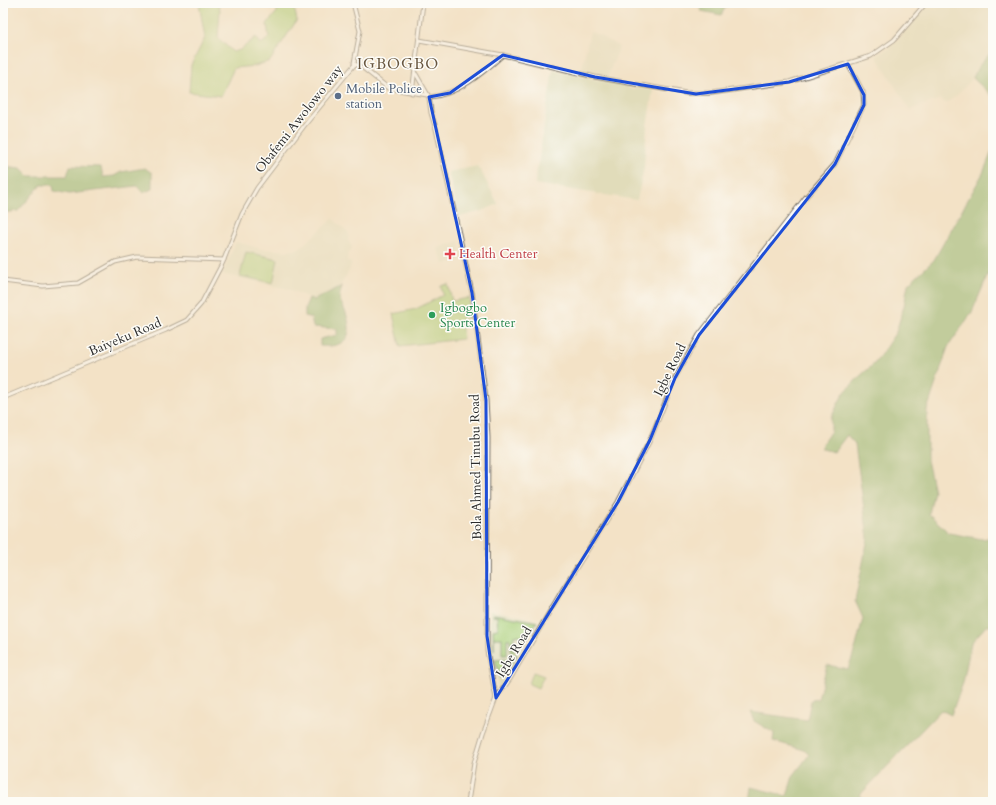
<svg xmlns="http://www.w3.org/2000/svg" width="996" height="805" font-family="Cardo,serif">
  <style>
    .built { fill: #e1dcba }
    .green { fill: #aacf79; stroke: #6a7d52 }
    .forest { fill: #87b269; stroke: #596e4a }
    .lines { fill: none; stroke-linecap: round; stroke-linejoin: round }
    .secondary-casing { stroke: #716b61; stroke-width: 5 }
    .secondary { stroke: #fff; stroke-width: 3 }
    .marked { fill: none; stroke: #1d4ed8; stroke-width: 3; stroke-linejoin: round }
    .service-dot { fill: #5c6f8a; stroke: #fdfcf7; stroke-width: 1.5 }
    .health-dot { fill: #e0444e; stroke: #fdfcf7; stroke-width: 1.5 }
    .leisure-dot { fill: #2e9e5b; stroke: #fdfcf7; stroke-width: 1.5 }
    .labels { text-anchor: middle; dominant-baseline: central; stroke-width: 3; stroke-linejoin: round; paint-order: stroke }
    .service-label { font-size: 13px; fill: #4e5e75; stroke: #fdfcf7; text-anchor: start }
    .street-label { font-size: 13px; fill: #2b2b2b; stroke: #fdfcf7 }
    .health-label { font-size: 13px; fill: #be3a42; stroke: #fdfcf7; text-anchor: start }
    .leisure-label { font-size: 13px; fill: #27864d; stroke: #fdfcf7; text-anchor: start }
    .quarter-label { font-size: 15px; letter-spacing: 1px; fill: #67553e; stroke: #fdfcf7 }
  </style>
  <rect width="100%" height="100%" fill="#fdfcf7"/>
  <filter id="ink" filterUnits="userSpaceOnUse"><feTurbulence type="fractalNoise" baseFrequency=".025" numOctaves="2"/><feDisplacementMap in="SourceGraphic" scale="8" xChannelSelector="R" yChannelSelector="G"/><feConvolveMatrix kernelMatrix="1 2 1 2 8 2 1 2 1" color-interpolation-filters="sRGB"/></filter>
  <filter id="wash" filterUnits="userSpaceOnUse"><feTurbulence type="fractalNoise" baseFrequency=".012" numOctaves="4" result="noise"/><feDisplacementMap in="SourceGraphic" scale="16" xChannelSelector="R" yChannelSelector="G"/><feGaussianBlur stdDeviation="0.9" result="paint"/><feColorMatrix in="noise" values="0 0 0 0 0 0 0 0 0 0 0 0 0 0 0 0 0 1.4 0 .05"/><feComposite in="paint" operator="in"/></filter>
  <g filter="url(#wash)">
    <rect width="100%" height="100%" fill="#f3e2c6"/>
    <g class="built">
      <path d="M935,3H993V50L978,67L973,78L956,96L946,103L940,99L910,110L876,56L894,44L929,4L933,7Z"/>
      <path d="M590,32L599,35L619,47L607,78L581,73Z"/>
      <path d="M553,70L627,86L629,88L633,89L635,87L653,90L647,126L644,167L637,200L535,184Z"/>
      <path d="M478,166L498,204L482,211L459,217L448,172Z"/>
      <path d="M333,219L349,233L348,240L352,248L348,253L347,261L351,263L350,269L339,288L314,300L289,289L222,274L236,242L261,249L286,251L295,250L301,247Z"/>
      <path d="M459,241L462,260L444,264L437,248Z"/>
      <path d="M490,611L516,615L538,621L499,690L490,644Z"/>
    </g>
    <g class="green">
      <path d="M199,3H218L220,10L218,38L233,52L240,50L256,37L261,44L269,38L267,24L277,12L278,3H293L297,20L270,61L255,66L234,68L221,96L189,92L191,65L205,38Z"/>
      <path d="M246,252L278,259L273,283L240,276Z"/>
      <path d="M448,284L452,301L469,298L472,317L461,319L463,339L400,346L393,314L416,309L443,295L441,286Z"/>
      <path d="M493,614L537,622L534,627L532,626L528,638L525,636L522,638L525,642L524,644L521,645L520,635L514,636L512,648L515,649L513,652L517,655L502,678H500L495,660L514,659L516,656L511,655L510,639H507V655H502V638H494V651L493,630L498,629L497,616H492Z"/>
      <path d="M533,672L544,676L538,688L529,684Z"/>
    </g>
    <g class="forest">
      <path d="M700,3H728L721,15L701,11Z"/>
      <path d="M993,50V97L973,78L978,67Z"/>
      <path d="M993,149V263L972,312L948,347L927,410V460L934,491L929,514L949,533L982,539L993,537V626H986L971,643L963,683L951,715L941,710L860,795L867,802H749L751,787L787,796L793,776L809,755L804,750L773,741L774,733L754,721L750,712L807,720L811,700L818,699L827,665L848,669L856,646L863,618L855,601L868,538L855,444L847,435L834,452L822,449V444L831,431V418L843,394L859,377L875,363L896,332L904,306L908,284L934,260L983,173Z"/>
      <path d="M3,166L21,168L29,176H67L70,166L101,167L103,177L114,176L121,172L145,168L152,173V189L143,193L137,186L69,194L54,191L53,185H41L18,211L3,213Z"/>
      <path d="M342,286C341,290 339,295 340,299C341,304 344,308 346,313C355,338 344,348 320,346V339L337,335V329L313,327L311,318L305,316V308L309,298L314,300Z"/>
    </g>
  </g>
  <g filter="url(#ink)">
    <g class="lines">
      <defs>
        <g id="secondary">
          <path d="M353,3L360,31L354,63"/>
          <path d="M419,40L503,55L595,77L686,93H711L789,82L871,56L894,40L926,3"/>
          <path d="M416,74L428,95"/>
          <path d="M412,93L423,3"/>
          <path d="M429,97L431,113L436,129L472,293L486,400L488,438L487,636V651L496,698"/>
          <path d="M429,97C457,95 482,74 503,55"/>
          <path d="M3,281L43,286L78,283L115,262L137,257L224,260"/>
          <path d="M3,398L166,330L187,320L201,304L223,262L242,214L257,188L304,126L355,64L363,68L388,88L427,95"/>
          <path d="M468,802L474,763L483,733L496,698L510,679L563,589L618,502L650,440L675,378L699,335L805,198L835,164L864,105L863,92L848,64"/>
        </g>
      </defs>
      <use href="#secondary" class="secondary-casing"/>
      <use href="#secondary" class="secondary"/>
    </g>
  </g>
  <path d="M0 0H996V805H0ZM503,55L595,77L696,94L789,82L848,64L864,95V105L835,164L699,335L675,378L650,440L618,502L496,698L487,636L486,400L472,293L429,97L450,93Z" fill="#f3e2c6" fill-opacity=".55" fill-rule="evenodd"/>
  <path class="marked" d="M503,55L595,77L696,94L789,82L848,64L864,95V105L835,164L699,335L675,378L650,440L618,502L496,698L487,636L486,400L472,293L429,97L450,93Z"/>
  <circle class="service-dot" cx="338" cy="96" r="4"/>
  <path class="health-dot" d="M448 248h4v4h4v4h-4v4h-4v-4h-4v-4h4z"/>
  <circle class="leisure-dot" cx="432" cy="315" r="4"/>
  <g class="labels">
    <g class="service-label">
      <text x="346" y="89">Mobile Police<tspan x="346" dy="15">station</tspan></text>
    </g>
    <g class="street-label">
      <text transform="translate(299 119) rotate(-52)">Obafemi Awolowo way</text>
      <text transform="translate(125 337) rotate(-23)">Baiyeku Road</text>
      <text transform="translate(670 370) rotate(-64)">Igbe Road</text>
      <text transform="translate(476 467) rotate(-91)">Bola Ahmed Tinubu Road</text>
      <text transform="translate(514 652) rotate(-59)">Igbe Road</text>
    </g>
    <g class="health-label">
      <text x="459" y="254">Health Center</text>
    </g>
    <g class="leisure-label">
      <text x="440" y="308">Igbogbo<tspan x="440" dy="15">Sports Center</tspan></text>
    </g>
    <g class="quarter-label">
      <text x="398" y="64">IGBOGBO</text>
    </g>
  </g>
  <rect width="996" height="805" fill="none" stroke="#fdfcf7" stroke-width="16"/>
</svg>
